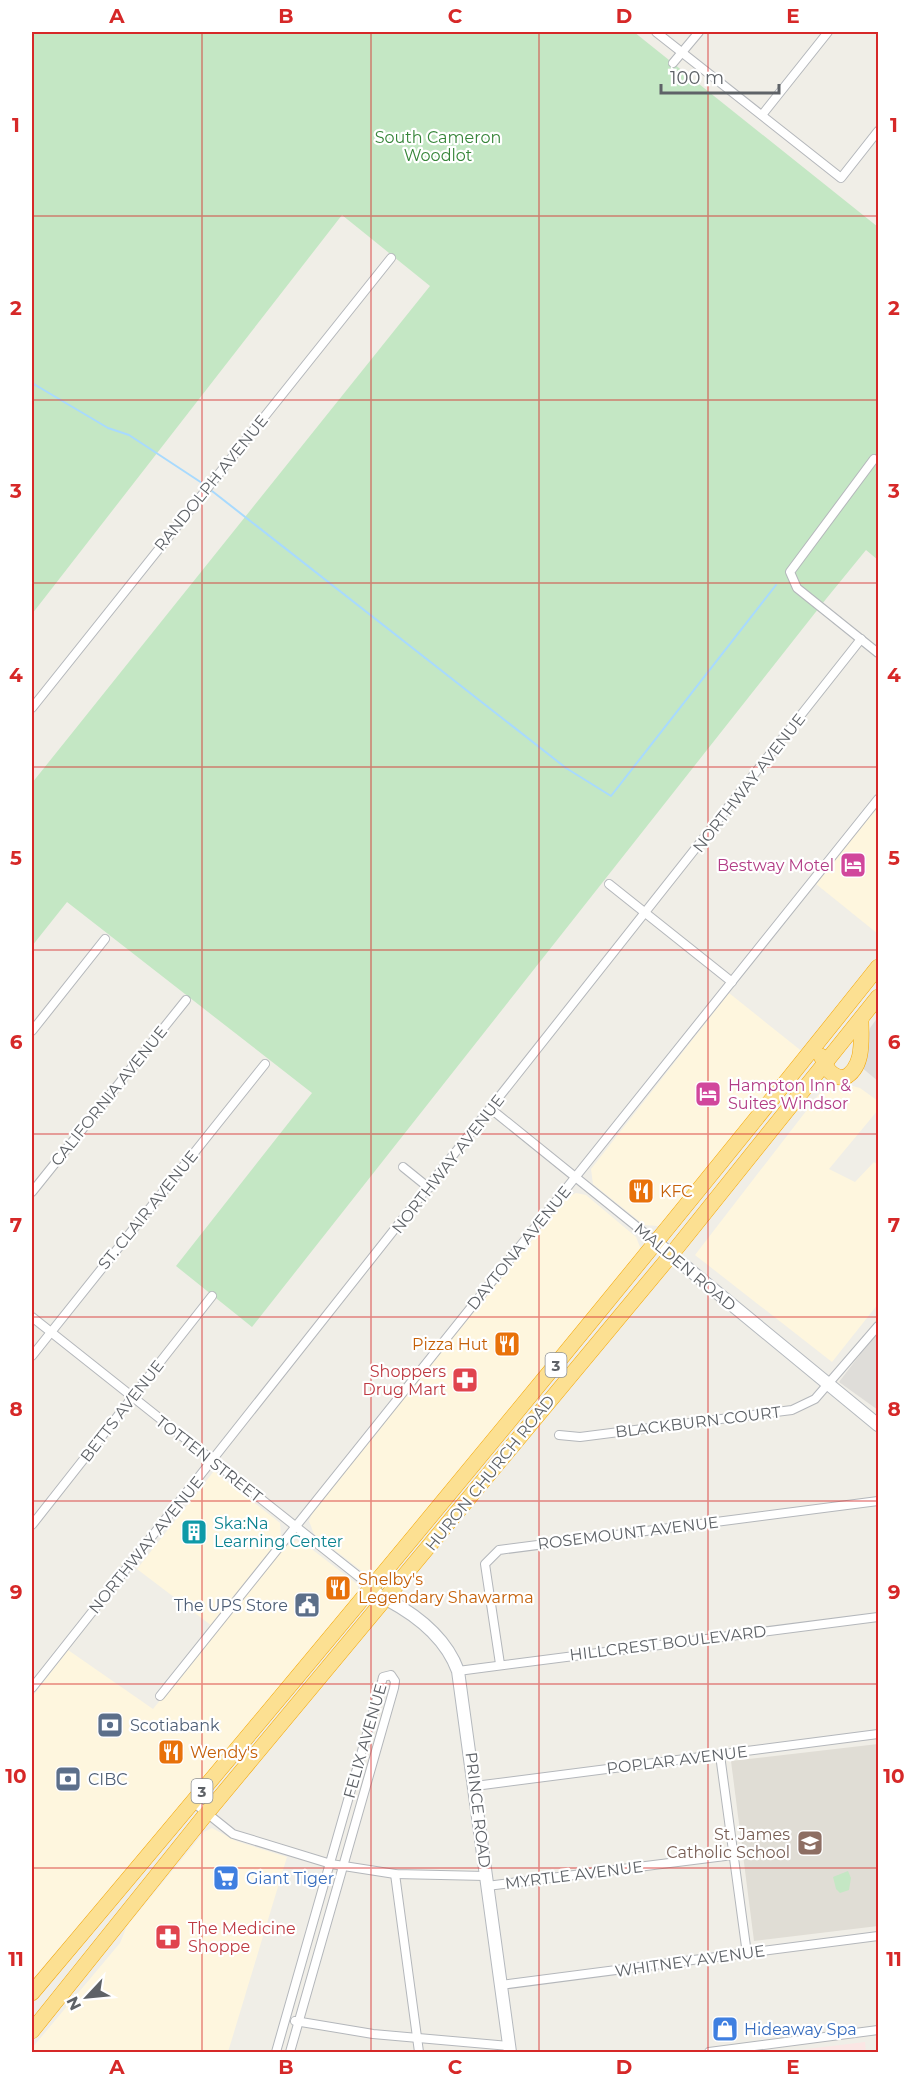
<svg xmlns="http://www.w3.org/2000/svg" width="910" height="2084" font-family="Montserrat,sans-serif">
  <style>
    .commercial { fill: #fef6de }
    .industrial { fill: #dfddd9 }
    .education { fill: #e0ddd5 }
    .medical { fill: #fbe6e4 }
    .green { fill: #c4e7c4 }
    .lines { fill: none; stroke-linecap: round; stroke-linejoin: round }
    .stream { stroke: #a8dafe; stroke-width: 2 }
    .street-casing { stroke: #b4b7bb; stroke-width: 10 }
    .secondary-casing { stroke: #b5b9be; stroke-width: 14 }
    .highway-casing { stroke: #f4a603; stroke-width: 16 }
    .street { stroke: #fff; stroke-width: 8 }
    .secondary { stroke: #fff; stroke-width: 12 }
    .highway { stroke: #fce092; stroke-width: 15 }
    .grid { fill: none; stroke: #d62828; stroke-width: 1.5; stroke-opacity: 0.55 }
    .labels { text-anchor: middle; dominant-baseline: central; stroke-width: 4.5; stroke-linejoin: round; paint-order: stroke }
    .shield { fill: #fff; stroke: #8e9195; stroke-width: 1.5 }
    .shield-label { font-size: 15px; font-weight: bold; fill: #5e6267 }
    .park-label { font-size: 16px; fill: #368539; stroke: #fff }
    .street-label { font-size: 16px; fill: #5e6267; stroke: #fff }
    .hotel-label { font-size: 16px; fill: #b23c85; stroke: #fff; text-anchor: end }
    .food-label { font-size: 16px; fill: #c56008; stroke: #fff; text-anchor: start }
    .health-label { font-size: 16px; fill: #be3a42; stroke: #fff; text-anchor: end }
    .culture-label { font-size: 16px; fill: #0d838f; stroke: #fff; text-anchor: start }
    .service-label { font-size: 16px; fill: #4e5e75; stroke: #fff; text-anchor: start }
    .education-label { font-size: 16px; fill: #785e54; stroke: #fff; text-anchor: end }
    .shop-label { font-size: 16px; fill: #366cbe; stroke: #fff; text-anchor: start }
    .neatline { fill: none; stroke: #d62828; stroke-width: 2 }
    .grid-label { font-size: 20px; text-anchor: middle; font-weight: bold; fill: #d62828 }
  </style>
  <rect width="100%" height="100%" fill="#f0eee7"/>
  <g class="commercial">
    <path d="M878,806V934L816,884Z"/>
    <path d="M729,993L804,1053L669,1220L658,1226L644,1225L593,1184L591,1169Z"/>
    <path d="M830,1080L860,1088L878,1101V1110L829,1169L855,1182L874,1162L878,1165V1304L832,1362L695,1255Z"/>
    <path d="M576,1193L586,1195L636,1237L640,1247L638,1256L382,1568L374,1572H363L314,1534L309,1521L313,1511L566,1198Z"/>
    <path d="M214,1471L280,1523L281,1537L212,1626L137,1569Z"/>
    <path d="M296,1541L305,1544L357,1584L360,1593L32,1980V1697L68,1650L153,1709L286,1546Z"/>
    <path d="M212,1828L236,1841L287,1857L228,2052H32V2048L120,1943L127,1926L204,1832Z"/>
  </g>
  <g class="industrial">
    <path d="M878,1017V1081L861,1067L870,1028Z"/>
    <path d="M878,1331V1410L839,1382Z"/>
  </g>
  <path class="education" d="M878,1744V1926L754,1941L731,1761Z"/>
  <path class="medical" d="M865,2042L866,2052H782Z"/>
  <g class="green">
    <path d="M32,32H634L878,227V560L866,550L826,599L252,1327L176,1266L312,1093L67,902L32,946V783L430,286L342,215L32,614Z"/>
    <path d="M848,1871L851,1878L849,1890L840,1893L836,1889L833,1877Z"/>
  </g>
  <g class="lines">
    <g class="stream">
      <path d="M32,383L108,428L129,435L202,483"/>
      <path d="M212,491L566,768L611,796L776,585"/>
    </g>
    <defs>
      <g id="street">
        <path d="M656,32L841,178L878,131"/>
        <path d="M673,63L699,32"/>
        <path d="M762,115L828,32"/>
        <path d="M874,459L790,572L797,588L878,653"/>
        <path d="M32,708L391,258"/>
        <path d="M609,884L732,982"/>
        <path d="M32,1031L105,939"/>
        <path d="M491,1109L657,1243"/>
        <path d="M403,1167L429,1188"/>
        <path d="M32,1192L186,1000"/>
        <path d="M32,1317L387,1599"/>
        <path d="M32,1356L265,1064"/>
        <path d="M559,1435L580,1437L792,1410L815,1399L878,1326"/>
        <path d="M32,1525L212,1296"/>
        <path d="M500,1664L485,1564L499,1550L878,1501"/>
        <path d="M458,1671L878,1617"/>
        <path d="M32,1688L861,639"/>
        <path d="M160,1696L878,799"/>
        <path d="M720,1755L747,1954"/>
        <path d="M475,1786L878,1734"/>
        <path d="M193,1802L233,1834L331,1864L395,1874L486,1876"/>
        <path d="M395,1874L419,2052"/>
        <path d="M487,1886L733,1855"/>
        <path d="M501,1985L878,1936"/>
        <path d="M295,2021L373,2034L509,2046"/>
        <path d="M276,2052L382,1681L383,1677L391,1675L395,1681L394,1688L290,2052"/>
        <path d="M709,2052L878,2030"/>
      </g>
      <g id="secondary">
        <path d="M657,1243L878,1425"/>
        <path d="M388,1600C418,1616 446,1638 458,1671L510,2052"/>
      </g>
      <g id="highway">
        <path d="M821,1056C827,1069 830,1076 844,1078C865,1067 861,1039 861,1019"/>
        <path d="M32,1993C318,1654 601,1314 878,967"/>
        <path d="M32,2031L206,1814L671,1255L878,997"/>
      </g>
    </defs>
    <use href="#street" class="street-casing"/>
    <use href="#secondary" class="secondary-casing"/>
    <use href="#highway" class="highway-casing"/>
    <use href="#street" class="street"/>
    <use href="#secondary" class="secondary"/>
    <use href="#highway" class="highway"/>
  </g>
  <path class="grid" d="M202,32V2052M371,32V2052M539,32V2052M708,32V2052M32,216H878M32,400H878M32,583H878M32,767H878M32,950H878M32,1134H878M32,1317H878M32,1501H878M32,1684H878M32,1868H878"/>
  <defs>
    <symbol id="hotel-square" viewBox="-11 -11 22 22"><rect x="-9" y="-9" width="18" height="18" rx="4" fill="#d1479c" stroke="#fff"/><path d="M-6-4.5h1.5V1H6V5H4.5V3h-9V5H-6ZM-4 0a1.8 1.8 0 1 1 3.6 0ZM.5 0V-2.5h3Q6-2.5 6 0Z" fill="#fff"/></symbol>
    <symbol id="restaurant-square" viewBox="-11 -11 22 22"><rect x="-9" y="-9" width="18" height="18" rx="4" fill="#e8710a" stroke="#fff"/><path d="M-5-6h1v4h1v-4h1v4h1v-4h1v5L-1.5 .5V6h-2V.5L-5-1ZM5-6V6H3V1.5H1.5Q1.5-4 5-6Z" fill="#fff"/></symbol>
    <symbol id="pharmacy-square" viewBox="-11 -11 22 22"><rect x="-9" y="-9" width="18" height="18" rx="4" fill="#e0444e" stroke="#fff"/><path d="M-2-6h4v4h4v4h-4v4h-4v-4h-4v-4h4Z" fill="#fff"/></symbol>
    <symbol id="building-square" viewBox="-11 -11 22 22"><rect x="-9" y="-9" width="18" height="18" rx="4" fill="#0f9aa8" stroke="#fff"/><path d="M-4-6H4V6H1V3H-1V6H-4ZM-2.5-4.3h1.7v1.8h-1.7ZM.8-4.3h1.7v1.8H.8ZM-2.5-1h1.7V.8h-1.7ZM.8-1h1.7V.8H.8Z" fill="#fff"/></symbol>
    <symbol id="civic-square" viewBox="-11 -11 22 22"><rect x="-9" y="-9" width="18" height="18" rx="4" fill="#5c6f8a" stroke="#fff"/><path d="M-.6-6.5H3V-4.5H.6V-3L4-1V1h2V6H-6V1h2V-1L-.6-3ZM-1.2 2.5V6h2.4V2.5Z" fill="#fff"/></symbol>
    <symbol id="bank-square" viewBox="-11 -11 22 22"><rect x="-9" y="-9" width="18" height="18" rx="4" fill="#5c6f8a" stroke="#fff"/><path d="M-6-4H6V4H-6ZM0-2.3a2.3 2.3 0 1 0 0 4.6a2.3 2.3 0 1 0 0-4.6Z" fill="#fff"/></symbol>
    <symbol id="school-square" viewBox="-11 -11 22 22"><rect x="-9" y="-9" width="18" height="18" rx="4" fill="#8d6e63" stroke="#fff"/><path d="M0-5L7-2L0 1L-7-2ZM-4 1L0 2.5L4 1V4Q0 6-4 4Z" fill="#fff"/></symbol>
    <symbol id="supermarket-square" viewBox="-11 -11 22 22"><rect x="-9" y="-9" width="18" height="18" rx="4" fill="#3f7fe0" stroke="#fff"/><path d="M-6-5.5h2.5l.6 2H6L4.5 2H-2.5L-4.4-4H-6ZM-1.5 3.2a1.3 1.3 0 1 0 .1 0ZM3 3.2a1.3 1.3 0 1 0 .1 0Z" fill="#fff"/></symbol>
    <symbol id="shop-square" viewBox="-11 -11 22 22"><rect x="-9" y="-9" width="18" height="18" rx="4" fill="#3f7fe0" stroke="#fff"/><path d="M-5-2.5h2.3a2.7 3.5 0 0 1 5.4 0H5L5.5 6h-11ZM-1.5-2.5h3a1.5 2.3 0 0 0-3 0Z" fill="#fff"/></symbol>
  </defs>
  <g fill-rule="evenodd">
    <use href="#hotel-square" x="838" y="850" width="30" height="30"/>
    <use href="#hotel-square" x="693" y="1079" width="30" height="30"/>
    <use href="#restaurant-square" x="626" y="1176" width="30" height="30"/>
    <use href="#restaurant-square" x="492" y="1329" width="30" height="30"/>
    <use href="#pharmacy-square" x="450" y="1365" width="30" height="30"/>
    <use href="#building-square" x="179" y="1517" width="30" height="30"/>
    <use href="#restaurant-square" x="323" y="1573" width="30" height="30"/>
    <use href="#civic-square" x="292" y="1590" width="30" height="30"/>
    <use href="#bank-square" x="95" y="1710" width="30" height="30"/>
    <use href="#restaurant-square" x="156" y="1737" width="30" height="30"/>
    <use href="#bank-square" x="53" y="1764" width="30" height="30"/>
    <use href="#school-square" x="795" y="1828" width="30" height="30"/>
    <use href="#supermarket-square" x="211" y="1863" width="30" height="30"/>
    <use href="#pharmacy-square" x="153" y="1922" width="30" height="30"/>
    <use href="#shop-square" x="710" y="2014" width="30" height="30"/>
  </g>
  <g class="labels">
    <g class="shield">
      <rect x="545.5" y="1353" width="21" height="24" rx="4.5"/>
      <rect x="191.5" y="1779" width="21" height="24" rx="4.5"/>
    </g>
    <g class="shield-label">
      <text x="556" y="1365">3</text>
      <text x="202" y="1791">3</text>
    </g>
    <g class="park-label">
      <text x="438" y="137">South Cameron<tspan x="438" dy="18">Woodlot</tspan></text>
    </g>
    <g class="street-label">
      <text transform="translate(211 483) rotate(-51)">RANDOLPH AVENUE</text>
      <text transform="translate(749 783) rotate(-52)">NORTHWAY AVENUE</text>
      <text transform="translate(109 1096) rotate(-51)">CALIFORNIA AVENUE</text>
      <text transform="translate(448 1164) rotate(-52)">NORTHWAY AVENUE</text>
      <text transform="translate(148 1210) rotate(-51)">ST. CLAIR AVENUE</text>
      <text transform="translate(519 1248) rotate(-51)">DAYTONA AVENUE</text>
      <text transform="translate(685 1267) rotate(40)">MALDEN ROAD</text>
      <text transform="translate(122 1411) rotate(-52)">BETTS AVENUE</text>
      <text transform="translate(698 1422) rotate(-7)">BLACKBURN COURT</text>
      <text transform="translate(209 1459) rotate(38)">TOTTEN STREET</text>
      <text transform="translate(490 1473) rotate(-51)">HURON CHURCH ROAD</text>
      <text transform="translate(628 1533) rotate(-7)">ROSEMOUNT AVENUE</text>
      <text transform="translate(146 1545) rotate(-51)">NORTHWAY AVENUE</text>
      <text transform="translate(668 1643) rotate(-7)">HILLCREST BOULEVARD</text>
      <text transform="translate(365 1741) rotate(-74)">FELIX AVENUE</text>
      <text transform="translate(677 1760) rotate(-7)">POPLAR AVENUE</text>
      <text transform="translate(478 1810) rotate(83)">PRINCE ROAD</text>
      <text transform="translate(574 1875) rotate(-7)">MYRTLE AVENUE</text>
      <text transform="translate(690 1961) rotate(-8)">WHITNEY AVENUE</text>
    </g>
    <g class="hotel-label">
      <text x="834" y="865">Bestway Motel</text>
      <text x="728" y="1085" text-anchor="start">Hampton Inn &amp;<tspan x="728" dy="18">Suites Windsor</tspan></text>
    </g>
    <g class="food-label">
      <text x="660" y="1191">KFC</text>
      <text x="488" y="1344" text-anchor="end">Pizza Hut</text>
      <text x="358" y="1579">Shelby's<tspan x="358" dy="18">Legendary Shawarma</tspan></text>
      <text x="190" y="1752">Wendy's</text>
    </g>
    <g class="health-label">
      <text x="446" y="1371">Shoppers<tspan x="446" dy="18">Drug Mart</tspan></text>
      <text x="188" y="1928" text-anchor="start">The Medicine<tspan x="188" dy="18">Shoppe</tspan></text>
    </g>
    <g class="culture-label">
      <text x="214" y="1523">Ska:Na<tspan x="214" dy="18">Learning Center</tspan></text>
    </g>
    <g class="service-label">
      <text x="288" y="1605" text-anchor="end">The UPS Store</text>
      <text x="130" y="1725">Scotiabank</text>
      <text x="88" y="1779">CIBC</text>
    </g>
    <g class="education-label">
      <text x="790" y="1834">St. James<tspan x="790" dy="18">Catholic School</tspan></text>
    </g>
    <g class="shop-label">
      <text x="246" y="1878">Giant Tiger</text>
      <text x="744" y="2029">Hideaway Spa</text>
    </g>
  </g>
  <rect width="910" height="2084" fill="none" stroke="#ffffff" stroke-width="66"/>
  <g transform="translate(87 1997) rotate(244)" stroke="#ffffff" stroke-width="4.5" paint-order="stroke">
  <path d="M0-4.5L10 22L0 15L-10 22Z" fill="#5e6267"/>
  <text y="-9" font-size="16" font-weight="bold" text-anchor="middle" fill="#5e6267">N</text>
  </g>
  <path d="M661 84v9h118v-9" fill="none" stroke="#5e6267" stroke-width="3"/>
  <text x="670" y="84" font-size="18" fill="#5e6267" stroke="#ffffff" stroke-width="4.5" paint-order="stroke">100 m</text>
  <rect x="33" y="33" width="844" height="2018" class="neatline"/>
  <g class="grid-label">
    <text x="117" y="23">A</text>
    <text x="286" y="23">B</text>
    <text x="455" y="23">C</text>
    <text x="624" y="23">D</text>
    <text x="793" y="23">E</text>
    <text x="16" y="132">1</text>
    <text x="894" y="132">1</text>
    <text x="16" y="315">2</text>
    <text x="894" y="315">2</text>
    <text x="16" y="498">3</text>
    <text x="894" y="498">3</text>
    <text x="16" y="682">4</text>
    <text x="894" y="682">4</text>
    <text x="16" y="865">5</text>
    <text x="894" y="865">5</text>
    <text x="16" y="1049">6</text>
    <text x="894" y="1049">6</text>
    <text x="16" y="1232">7</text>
    <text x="894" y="1232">7</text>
    <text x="16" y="1416">8</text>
    <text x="894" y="1416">8</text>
    <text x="16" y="1599">9</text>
    <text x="894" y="1599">9</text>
    <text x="16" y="1783">10</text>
    <text x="894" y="1783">10</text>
    <text x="16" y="1966">11</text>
    <text x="894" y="1966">11</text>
    <text x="117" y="2074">A</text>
    <text x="286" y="2074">B</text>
    <text x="455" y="2074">C</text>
    <text x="624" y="2074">D</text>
    <text x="793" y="2074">E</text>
  </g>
</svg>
